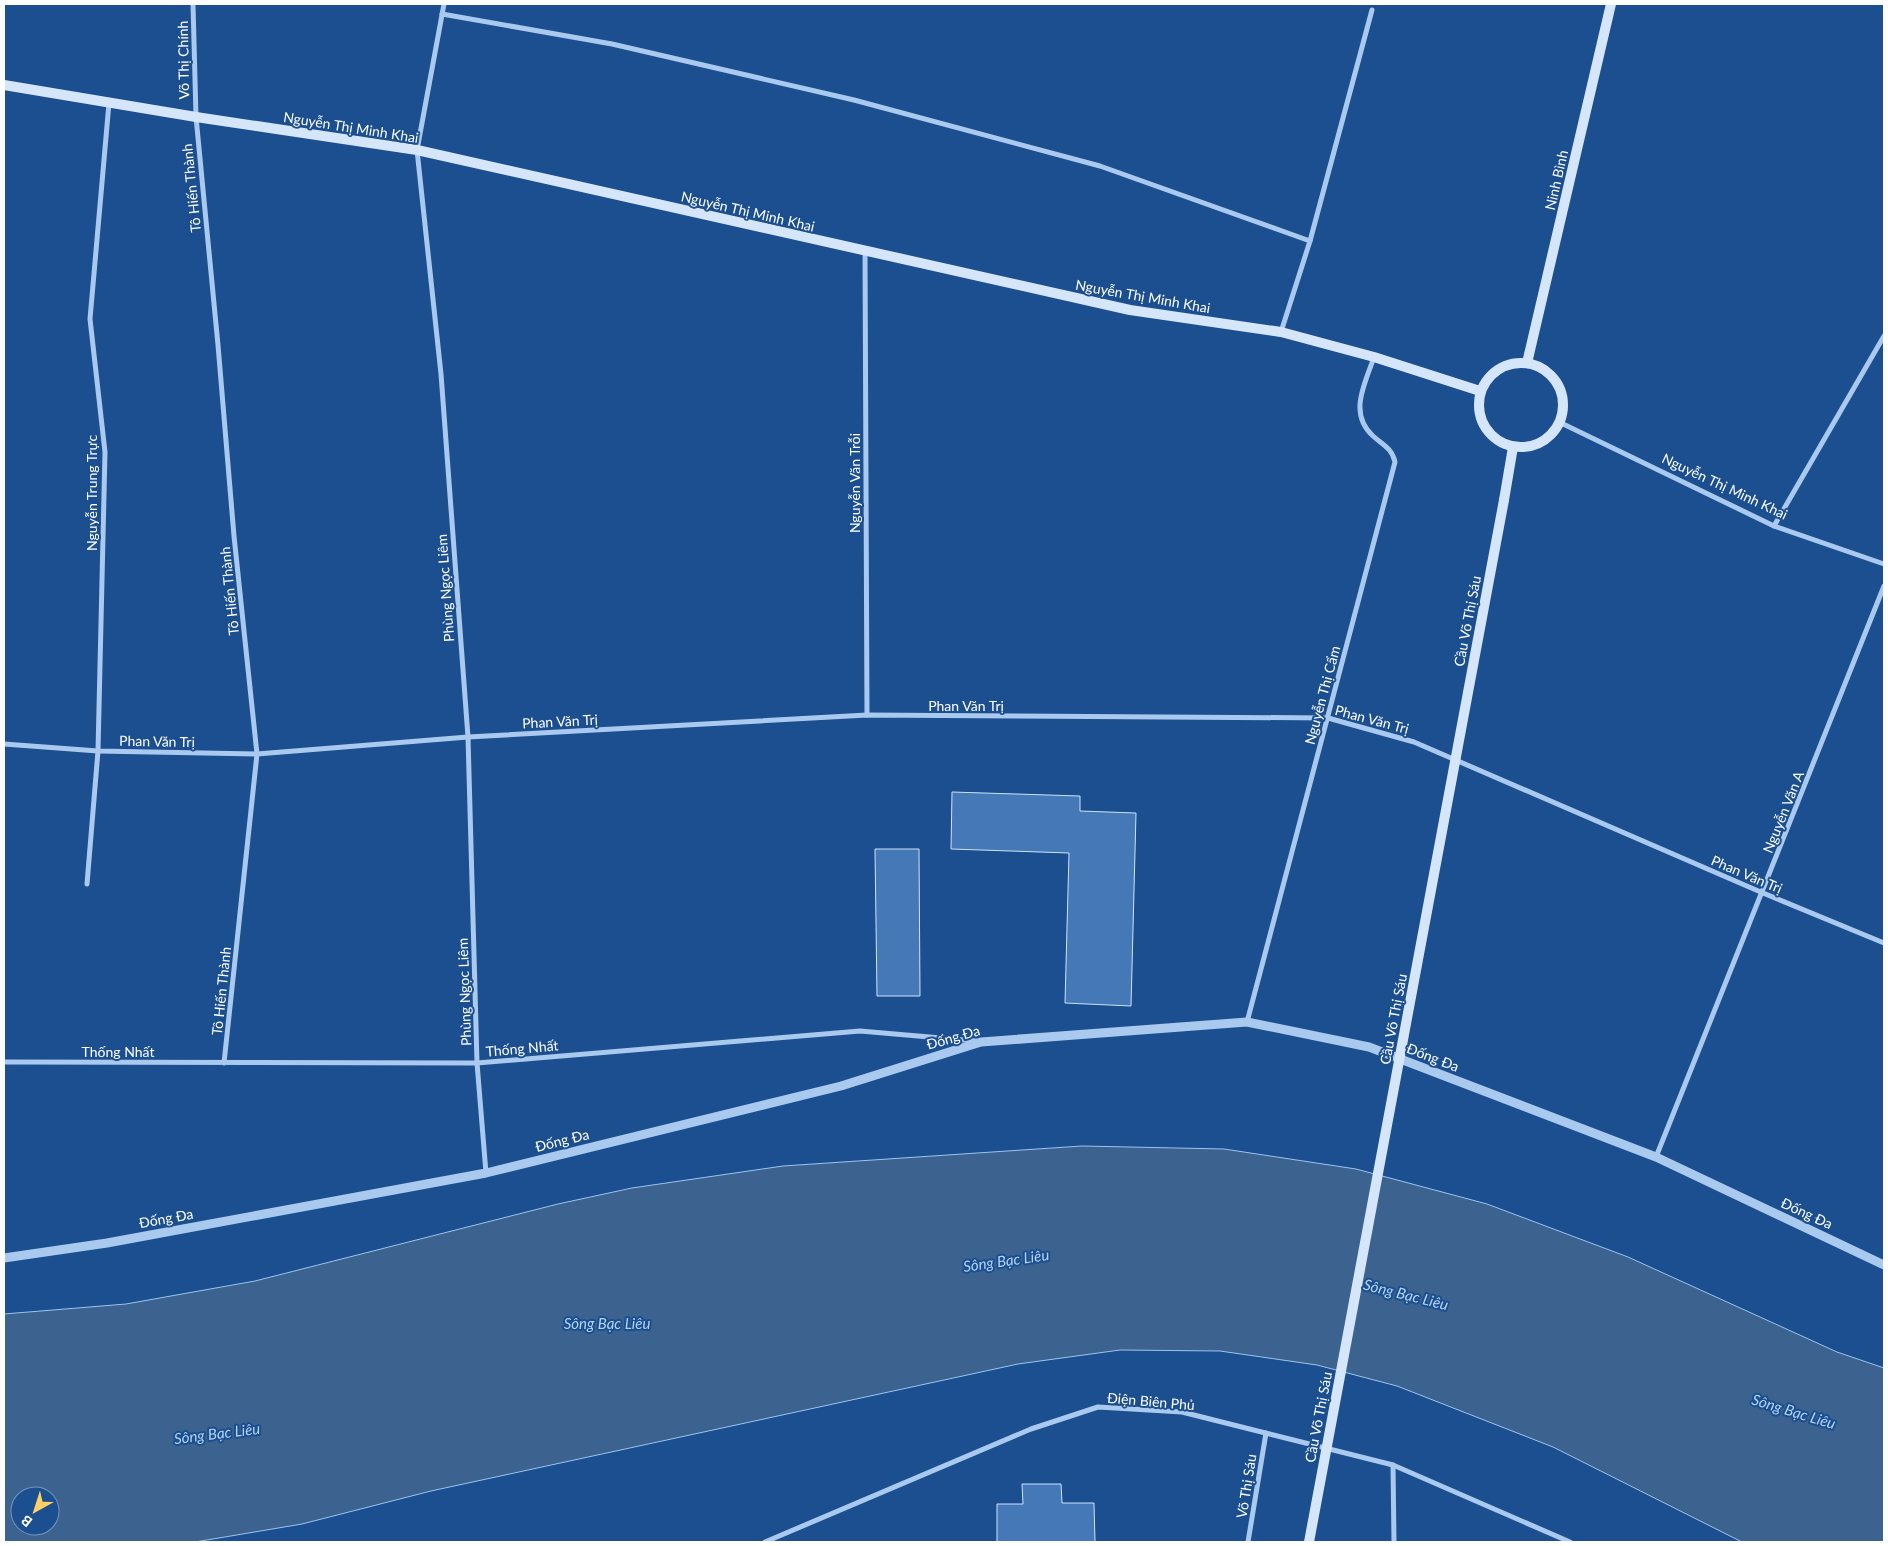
<svg xmlns="http://www.w3.org/2000/svg" width="1888" height="1546" font-family="Lato,sans-serif">
  <style>
    .water { fill: #3c6290; stroke: #9cc4f0; fill-rule: evenodd }
    .building { fill: #4478b7; stroke: #cfe3fa }
    .lines { fill: none; stroke-linecap: round; stroke-linejoin: round }
    .minor { stroke: #a9c9ee; stroke-width: 5 }
    .tertiary { stroke: #a9c9ee; stroke-width: 9 }
    .secondary { stroke: #d6e6fa; stroke-width: 10 }
    .secondary-bridge { stroke: #d6e6fa; stroke-width: 10 }
    .labels { text-anchor: middle; dominant-baseline: central; stroke-width: 4; stroke-linejoin: round; paint-order: stroke }
    .street-label { font-size: 14px; fill: #fff; stroke: #1b4f8f }
    .water-label { font-size: 15px; font-style: italic; fill: #b5d3f5; stroke: #1b4f8f }
  </style>
  <rect width="100%" height="100%" fill="#1b4f8f"/>
  <path class="water" d="M1082,1146L1224,1149L1356,1169L1487,1204L1628,1257L1837,1352L1884,1368V1542H1742L1553,1447L1397,1386L1317,1365L1220,1351L1120,1350L1018,1364L431,1491L302,1524L195,1542H4V1314L126,1304L255,1281L558,1204L632,1188L783,1166ZM20,1496H50V1526H20Z"/>
  <g class="building">
    <path d="M952,792L1080,796V811L1136,813L1131,1006L1065,1003L1069,853L951,849Z"/>
    <path d="M875,849H919L920,996H877Z"/>
    <path d="M1022,1484H1061L1062,1503H1094L1095,1542H997V1504H1023Z"/>
  </g>
  <g class="lines">
    <g class="minor">
      <path d="M193,4L196,117L218,345L234,536L257,754L224,1063"/>
      <path d="M444,4L417,150L441,374L468,737L477,1063L486,1173"/>
      <path d="M442,14L612,44L854,100L1100,166L1310,241"/>
      <path d="M865,251L867,715"/>
      <path d="M1281,332L1310,241L1372,10"/>
      <path d="M1559,422L1774,526L1884,564"/>
      <path d="M1774,526L1884,336"/>
      <path d="M4,744L98,751L257,754L468,737L867,715L1328,718L1414,742L1763,893L1884,943"/>
      <path d="M87,884L98,751L105,452L90,319L109,103"/>
      <path d="M1247,1022L1395,462C1392,448 1383,445 1373,436C1348,413 1365,384 1374,357"/>
      <path d="M4,1062L477,1063L860,1031L976,1041"/>
      <path d="M1656,1157L1884,586"/>
      <path d="M1393,1465L1394,1542"/>
      <path d="M765,1542L1031,1429L1098,1407L1182,1412L1393,1465L1570,1542"/>
      <path d="M1248,1542L1266,1433"/>
    </g>
    <path class="tertiary" d="M4,1258L107,1243L486,1173L841,1086L981,1042L1247,1022L1369,1047L1656,1157L1884,1265"/>
    <g class="secondary">
      <path d="M4,85L196,117L417,150L1130,310L1281,332L1374,357L1480,391"/>
      <circle cx="1521" cy="405" r="42"/>
      <path d="M1527,363L1611,4"/>
      <path d="M1504,500L1513,447"/>
    </g>
    <path class="secondary-bridge" d="M1309,1542L1504,500"/>
  </g>
  <g class="labels">
    <g class="street-label">
      <text transform="translate(183 60) rotate(-91)">Võ Thị Chính</text>
      <text transform="translate(351 127) rotate(9)">Nguyễn Thị Minh Khai</text>
      <text transform="translate(1556 180) rotate(-77)">Ninh Bình</text>
      <text transform="translate(191 188) rotate(-96)">Tô Hiến Thành</text>
      <text transform="translate(748 211) rotate(13)">Nguyễn Thị Minh Khai</text>
      <text transform="translate(1143 296) rotate(10)">Nguyễn Thị Minh Khai</text>
      <text transform="translate(854 483) rotate(-90)">Nguyễn Văn Trỗi</text>
      <text transform="translate(1725 486) rotate(25)">Nguyễn Thị Minh Khai</text>
      <text transform="translate(91 493) rotate(-90)">Nguyễn Trung Trực</text>
      <text transform="translate(445 588) rotate(-94)">Phùng Ngọc Liêm</text>
      <text transform="translate(229 591) rotate(-96)">Tô Hiến Thành</text>
      <text transform="translate(1467 621) rotate(-79)">Cầu Võ Thị Sáu</text>
      <text transform="translate(1322 695) rotate(-75)">Nguyễn Thị Cẩm</text>
      <text x="966" y="705">Phan Văn Trị</text>
      <text transform="translate(1372 719) rotate(15)">Phan Văn Trị</text>
      <text transform="translate(560 721) rotate(-3)">Phan Văn Trị</text>
      <text transform="translate(157 741) rotate(1)">Phan Văn Trị</text>
      <text transform="translate(1783 812) rotate(-68)">Nguyễn Văn A</text>
      <text transform="translate(1747 874) rotate(23)">Phan Văn Trị</text>
      <text transform="translate(221 991) rotate(-84)">Tô Hiến Thành</text>
      <text transform="translate(464 992) rotate(-92)">Phùng Ngọc Liêm</text>
      <text transform="translate(1393 1019) rotate(-79)">Cầu Võ Thị Sáu</text>
      <text transform="translate(953 1037) rotate(-16)">Đống Đa</text>
      <text transform="translate(522 1048) rotate(-5)">Thống Nhất</text>
      <text x="118" y="1051">Thống Nhất</text>
      <text transform="translate(1433 1057) rotate(21)">Đống Đa</text>
      <text transform="translate(562 1140) rotate(-14)">Đống Đa</text>
      <text transform="translate(1807 1213) rotate(25)">Đống Đa</text>
      <text transform="translate(166 1218) rotate(-10)">Đống Đa</text>
      <text transform="translate(1151 1401) rotate(5)">Điện Biên Phủ</text>
      <text transform="translate(1318 1417) rotate(-79)">Cầu Võ Thị Sáu</text>
      <text transform="translate(1246 1486) rotate(-81)">Võ Thị Sáu</text>
    </g>
    <g class="water-label">
      <text transform="translate(1006 1260) rotate(-8)">Sông Bạc Liêu</text>
      <text transform="translate(1406 1294) rotate(14)">Sông Bạc Liêu</text>
      <text x="607" y="1323">Sông Bạc Liêu</text>
      <text transform="translate(1794 1411) rotate(17)">Sông Bạc Liêu</text>
      <text transform="translate(217 1433) rotate(-7)">Sông Bạc Liêu</text>
    </g>
  </g>
  <rect width="1888" height="1546" fill="none" stroke="#ffffff" stroke-width="10"/>
  <g transform="translate(35 1511) rotate(219)"><circle r="24" fill="#1b4f8f" stroke="#7695bc"/>
  <path d="M0-4L9 19L0 12L-9 19Z" fill="#ffd166"/>
  <text y="-8" font-size="14" font-weight="bold" text-anchor="middle" fill="#ffffff">B</text>
  </g>
</svg>
